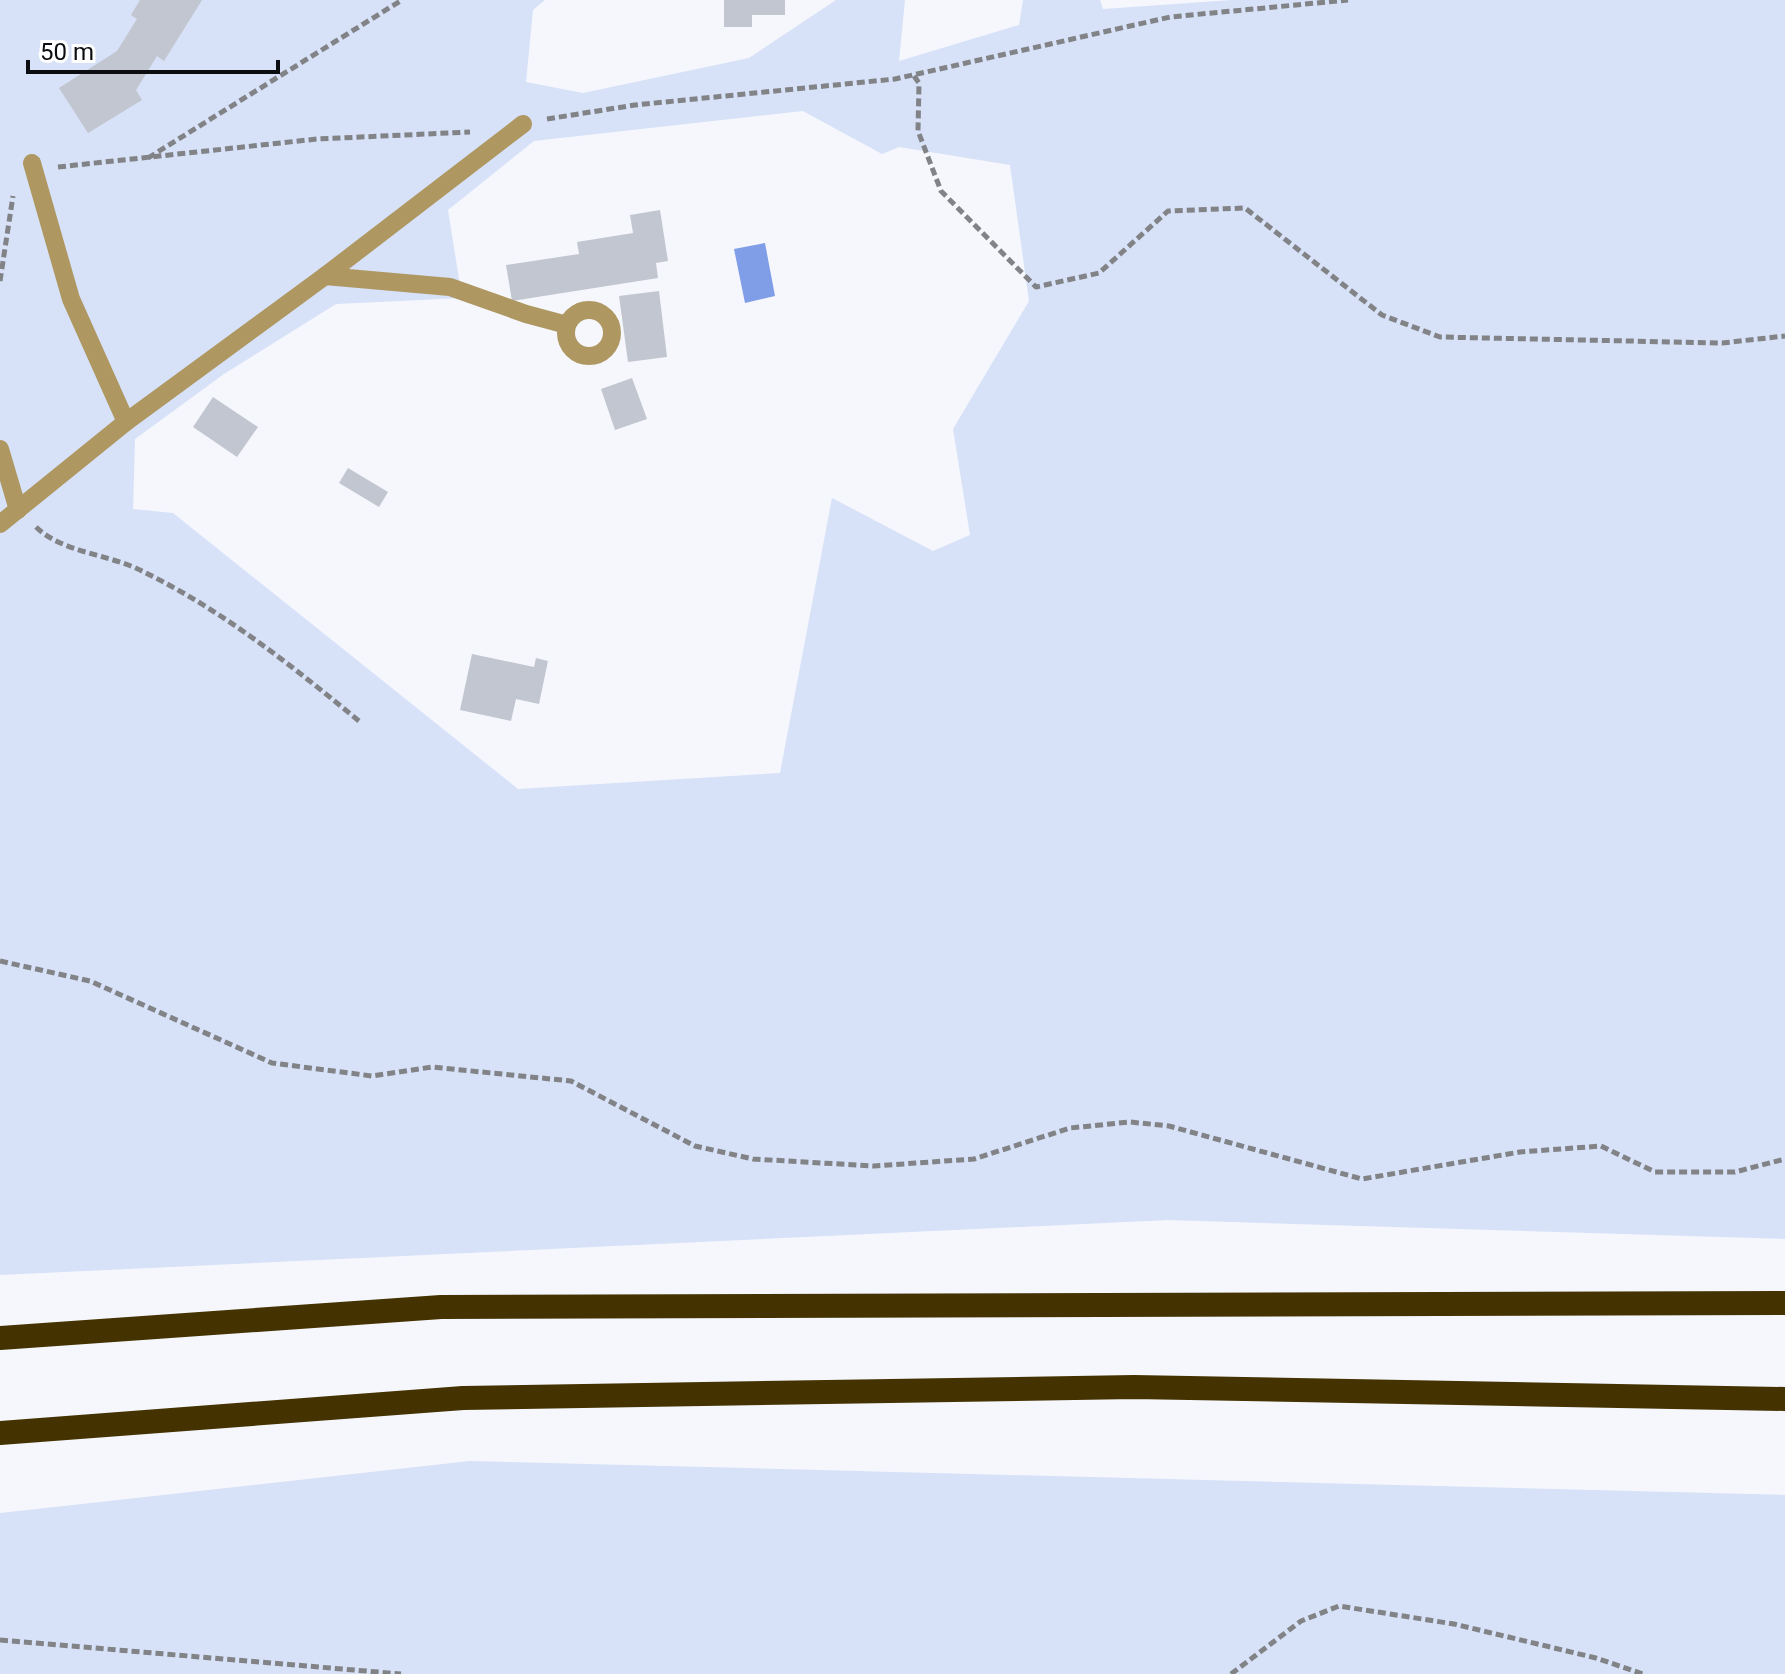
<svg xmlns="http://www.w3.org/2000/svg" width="1785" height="1674" font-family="Roboto,sans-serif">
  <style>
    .green { fill: #d7e1f7; fill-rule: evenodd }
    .water { fill: #809ee8 }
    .building { fill: #c2c6d0 }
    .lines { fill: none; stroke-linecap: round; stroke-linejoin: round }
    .path { stroke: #818387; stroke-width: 5; stroke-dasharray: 8 4; stroke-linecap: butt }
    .lane { stroke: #ae9760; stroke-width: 18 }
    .highway { stroke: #443200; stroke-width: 24 }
  </style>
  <rect width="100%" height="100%" fill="#f5f7fd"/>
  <g class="green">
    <path d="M0,0H545L533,10L526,82L583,93L749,58L836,0H905L899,61L1019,25L1023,0H1100L1103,9L1232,0H1785V1239L1168,1220L0,1275ZM803,111L882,154L899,147L1010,165L1029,301L953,429L970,535L933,551L832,498L780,773L518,789L173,513L133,509L135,439L224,374L336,304L462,298L448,210L534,141Z"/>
    <path d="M470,1461L1785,1495V1674H0V1513Z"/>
  </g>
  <path class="water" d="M765,243L775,296L745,303L734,249Z"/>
  <g class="building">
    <path d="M140,0H202L164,61L157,56L136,90L142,100L88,133L59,88L117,51L137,19L131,15Z"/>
    <path d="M724,0H785V15H752V27H724Z"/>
    <path d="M660,210L668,261L656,263L658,278L512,301L506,265L579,254L577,242L633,233L630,215Z"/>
    <path d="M659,291L667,357L628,362L619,296Z"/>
    <path d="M632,378L647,419L615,430L601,389Z"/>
    <path d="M213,397L258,427L237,457L193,427Z"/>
    <path d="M348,468L388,492L379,507L339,483Z"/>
    <path d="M472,654L534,667L536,658L548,661L539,704L516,699L511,721L460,710Z"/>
  </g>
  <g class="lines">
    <g class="path">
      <path d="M914,76L919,83L918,131L941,191L1036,287L1099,273L1168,211L1245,208L1382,315L1440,337L1722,343L1785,336"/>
      <path d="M547,119L635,105L895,79L1170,17L1348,0"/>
      <path d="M148,158L402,0"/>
      <path d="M58,167L317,139L470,132"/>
      <path d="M0,281L13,196"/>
      <path d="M36,527C63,553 109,554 142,571C222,610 291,665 359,721"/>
      <path d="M0,961L90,981L272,1063L372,1076L432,1067L571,1081L695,1146L753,1159L874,1166L974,1159L1070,1128L1130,1122L1169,1126L1362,1179L1520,1152L1601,1146L1655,1172H1735L1785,1159"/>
      <path d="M0,1640L401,1674"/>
      <path d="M1231,1674L1301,1621L1339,1606L1454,1624L1596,1658L1643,1674"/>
    </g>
    <g class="lane">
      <path d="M32,163L71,299L126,422"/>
      <path d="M325,276L450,287L526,314L567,325"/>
      <circle cx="589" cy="333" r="23"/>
      <path d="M0,449L18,510"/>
      <path d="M0,524L126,422L325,276L523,124"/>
    </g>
    <g class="highway">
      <path d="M0,1338L441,1307L1785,1303"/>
      <path d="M0,1433L463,1398L1134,1387L1785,1399"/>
    </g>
  </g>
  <path d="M28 60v12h250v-12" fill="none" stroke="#0b0d10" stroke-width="4"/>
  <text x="40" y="60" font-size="24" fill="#0b0d10" stroke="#ffffff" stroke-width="6" paint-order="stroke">50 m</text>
</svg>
